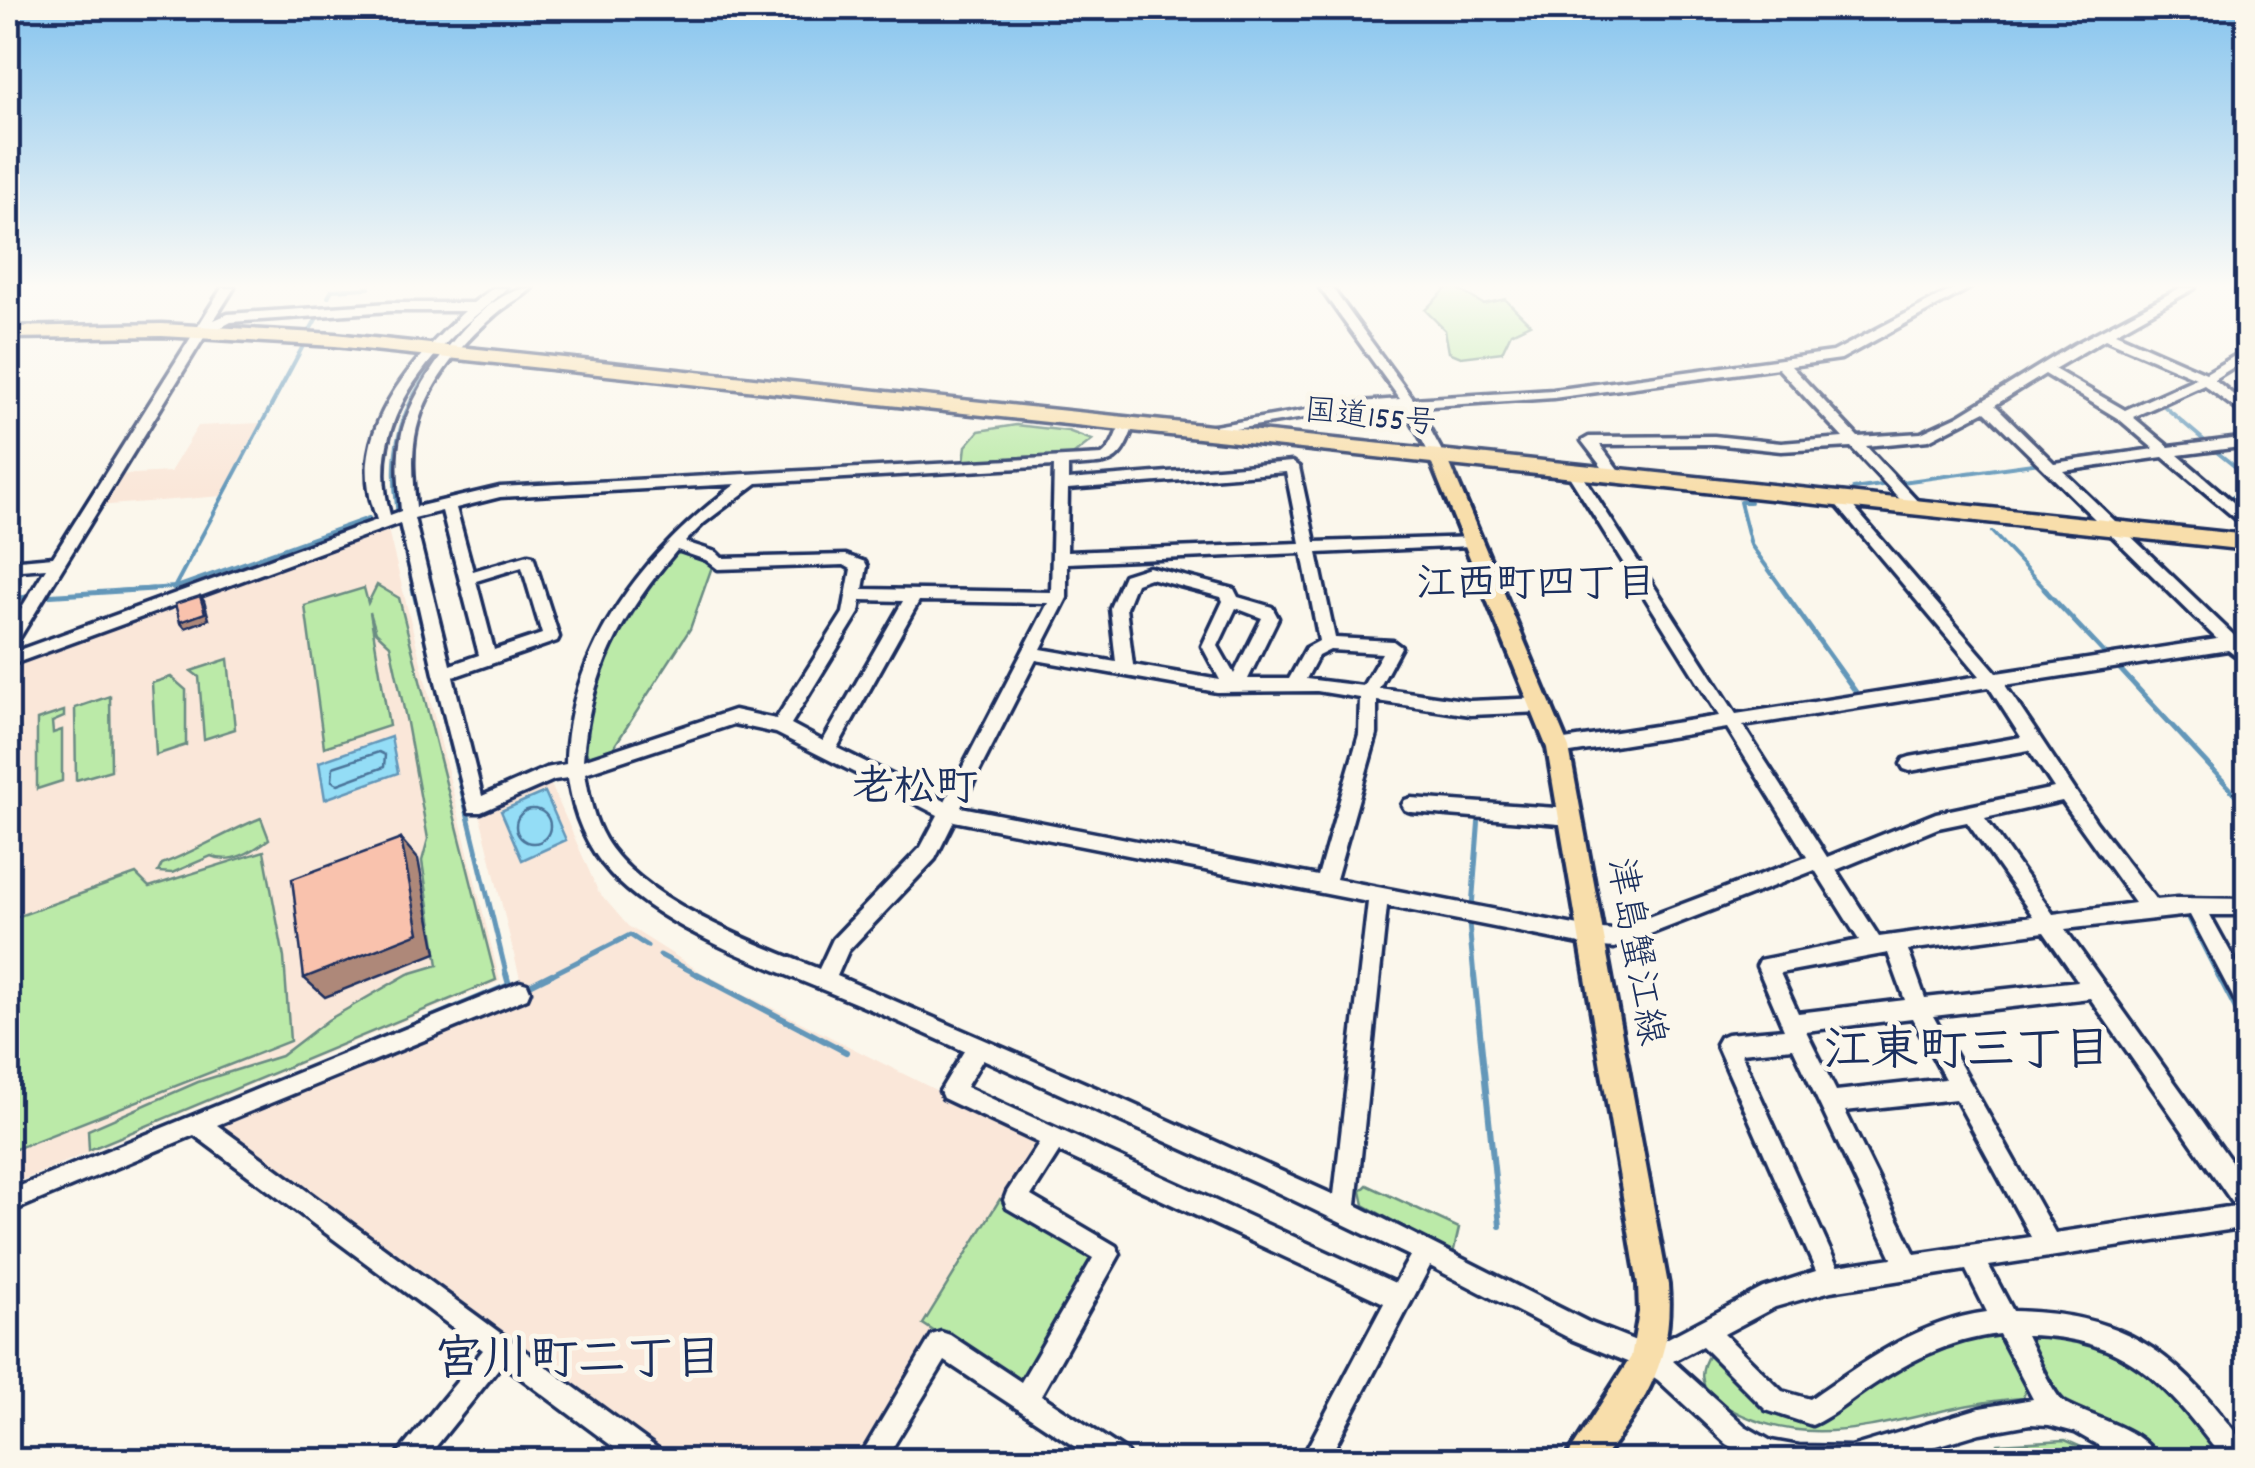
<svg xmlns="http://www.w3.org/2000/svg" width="2255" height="1468" font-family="Dekko,'Klee One',sans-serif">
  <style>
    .built { fill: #fae7d9 }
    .green { fill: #bbeaa8; stroke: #6b8c83; stroke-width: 2.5 }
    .water { fill: #94ddf6; stroke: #6497b9; stroke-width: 2.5 }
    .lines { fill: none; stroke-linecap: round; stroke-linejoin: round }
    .shore { stroke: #4b759b; stroke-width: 2.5 }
    .stream-far2 { stroke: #6497b9; stroke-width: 4 }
    .stream-far1 { stroke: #6497b9; stroke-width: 5 }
    .stream { stroke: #6497b9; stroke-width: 6 }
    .minor-casing { stroke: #1b2f5e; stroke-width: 7 }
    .major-casing { stroke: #1b2f5e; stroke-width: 8 }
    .highway-casing { stroke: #1b2f5e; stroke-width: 7 }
    .minor { fill: #fbf7ec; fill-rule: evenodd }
    .major { fill: #f8deab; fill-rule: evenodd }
    .highway { fill: #f8deab; fill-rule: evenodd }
    .shaded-wall { fill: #ae8879; stroke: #1b2f5e; stroke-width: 2.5 }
    .building { fill: #f9c2ad; stroke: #1b2f5e; stroke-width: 2.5 }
    .labels { text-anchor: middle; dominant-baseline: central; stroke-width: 10; stroke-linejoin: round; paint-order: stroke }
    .far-street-label { font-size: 32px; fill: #1b2f5e; stroke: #fbf7ec }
    .street-label { font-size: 38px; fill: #1b2f5e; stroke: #fbf7ec }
    .neighbourhood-label { font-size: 40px; font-weight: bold; fill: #1b2f5e; stroke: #fbf7ec }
    .quarter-label { font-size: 42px; font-weight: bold; fill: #1b2f5e; stroke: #fbf7ec }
    .near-neighbourhood-label { font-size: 48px; font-weight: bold; fill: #1b2f5e; stroke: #fbf7ec }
  </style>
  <rect width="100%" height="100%" fill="#fbf7ec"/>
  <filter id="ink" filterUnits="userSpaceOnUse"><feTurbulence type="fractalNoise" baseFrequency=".01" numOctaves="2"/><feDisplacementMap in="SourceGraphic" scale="20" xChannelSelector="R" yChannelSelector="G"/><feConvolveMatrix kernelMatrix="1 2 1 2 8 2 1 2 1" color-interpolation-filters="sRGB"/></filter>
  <g filter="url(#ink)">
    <g class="built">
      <path d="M260,423L222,496L97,506L117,475L170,472L198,426Z"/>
      <path d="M388,530L500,981L8,1186V665Z"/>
      <path d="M549,780L598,891L628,926L701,972L1043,1144L939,1335L862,1460H672L212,1124L524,995L479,812Z"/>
    </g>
    <g class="green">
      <path d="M1447,288H1456L1483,304L1505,299L1530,324L1511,333L1502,352L1461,357L1449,352L1445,330L1425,310Z"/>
      <path d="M1016,425L1068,431L1092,440L1070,457C1033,454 1001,459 964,462L966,446L979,431Z"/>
      <path d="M676,552L703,556L713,564L690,629L612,750L592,757L582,750C592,667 628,617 676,552Z"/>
      <path d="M377,585L399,598L496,980L89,1150L88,1130L198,1082L281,1056L328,1020L408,974L438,965L422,861L428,839L407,723L390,645L376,632L370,612L389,726L324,747L305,606L364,588L368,603Z"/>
      <path d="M228,659L235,729L204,739L199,677L191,671Z"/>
      <path d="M171,677L186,690V745L156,755L152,683Z"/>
      <path d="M110,696L111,770L76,780L75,708Z"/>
      <path d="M64,711V717L52,722L53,733L62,730V781L37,789V720Z"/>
      <path d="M261,818L269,839C253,851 231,865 211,856L172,873L158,872L162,864C197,851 226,832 261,818Z"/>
      <path d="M264,851L284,958L290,1041L8,1152V920L136,874L149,887Z"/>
      <path d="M1367,1185L1459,1228L1453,1254L1364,1205L1361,1191Z"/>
      <path d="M1000,1199L1097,1257L1028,1380L1014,1384L923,1324Z"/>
      <path d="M1988,1328L2005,1338L2027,1386L2023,1398C1910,1405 1819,1468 1715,1400C1700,1385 1698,1371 1710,1353L1815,1422L1931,1348Z"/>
      <path d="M2032,1328L2135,1358L2231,1460H2163L2124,1428L2066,1401L2048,1383L2026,1334Z"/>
      <path d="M2065,1440L2111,1460H1986L1998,1444Z"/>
    </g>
    <g class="water">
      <path d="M391,737L398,773L325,799L319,762Z"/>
      <path d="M545,792L566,840L522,860L501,811Z"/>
    </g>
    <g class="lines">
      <g class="shore">
        <path d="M379,752L385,755L384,767L338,784L332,781L333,767Z"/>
        <circle cx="533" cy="826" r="17"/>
      </g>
      <g class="stream-far2">
        <path d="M328,297L332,290L369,288"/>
        <path d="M485,308L510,288"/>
        <path d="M310,330L319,314"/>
        <path d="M303,346L174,588L369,518"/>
        <path d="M2165,407L2206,442"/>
        <path d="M2213,449L2248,477"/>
        <path d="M2052,462L2145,449"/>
        <path d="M1902,482L2040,463"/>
        <path d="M1853,489L1889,484"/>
        <path d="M2231,497L2248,495"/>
        <path d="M1750,502H1740L1751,545L1784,591"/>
        <path d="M1992,532L2047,591"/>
        <path d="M116,591L175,587"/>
        <path d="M414,591C383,462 380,415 476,315"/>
      </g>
      <g class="stream-far1">
        <path d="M413,589L507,977"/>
        <path d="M1782,589L1858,695"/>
        <path d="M2044,589L2108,657"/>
        <path d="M43,596L153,589"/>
        <path d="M8,599L29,597"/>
        <path d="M2118,667L2248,808"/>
        <path d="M1472,907L1479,816"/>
        <path d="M2189,918L2219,977"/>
        <path d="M1469,923L1474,977"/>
        <path d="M660,955L702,977"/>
        <path d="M547,977L630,935L647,946"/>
      </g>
      <g class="stream">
        <path d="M697,974L846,1052"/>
        <path d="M1474,974L1500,1226"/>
        <path d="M2218,974L2248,1032"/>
        <path d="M528,986L552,974"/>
        <path d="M298,1073L509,985L506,974"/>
      </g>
      <defs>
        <g id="minor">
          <path d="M222,288H234L214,320L228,314L390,303H473L493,288H506C491,305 470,318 454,335C404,385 370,443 390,515L401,511C399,486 396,458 402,433C413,386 480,288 532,288C522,298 506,305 495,315C459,345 423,390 415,437C411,460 414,484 416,507L500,487L1102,455C1118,443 1114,426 1127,421L1134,425C1119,468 1111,463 1068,466V480L1292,462L1299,467L1315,542L1476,537L1479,541L1471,546L1317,553L1335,638L1393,641L1401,647L1379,688L1470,701L1543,698L1552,705L1543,712L1470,715L1377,701V734L1336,879L1590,928L1614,930L1807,857L1727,728L1558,755L1552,753L1549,748L1552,743L1558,741L1719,716L1566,471L1568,468H1578L1736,714L1980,676L1834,502L1832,499L1839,494L1844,496L1997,673L2217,639L1985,411L1929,440L1866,446L1920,504V510H1910L1851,447L1781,451L1714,444L1600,445L1623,476L1616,481L1611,479L1582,441L1589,437L1714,436L1781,443L1843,438L1778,368L1553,398L1418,407L1445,457L1438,462L1431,457L1405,408L1347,411L1198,435L1196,432L1203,428L1347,403L1400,399L1320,288H1332L1413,399L1553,390L1833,352L1955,288H1970L1841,359L1791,366L1858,437L1921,433L1958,416L2075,344L2180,288H2195L2115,333L2206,373L2248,348V358L2214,379L2248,407V418L2204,385L2133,417L2169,447L2248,437V446L2178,455L2248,515V529L2163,457L2063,471L2248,649V665L2228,650L2005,685L2096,822L2156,900L2178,898L2248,899V915H2210L2248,984V1014L2241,1012L2190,915L2065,929L2248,1185V1227L1989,1266L2013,1311C2107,1313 2164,1341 2221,1415C2232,1429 2248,1443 2248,1460H2224C2166,1385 2130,1337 2026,1335C2034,1350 2053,1396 2065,1403C2092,1418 2146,1429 2158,1460H2124L2075,1432L2049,1425L2030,1424L1980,1433L1890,1460H1756L1727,1444L1658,1380L1637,1366L1571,1339L1430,1266L1328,1460H1301L1384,1303L1059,1152L1031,1196L1116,1246L1120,1254L1041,1395L1126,1451L1130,1460H1095L945,1361L885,1460H858L932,1335L941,1332L950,1335L1021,1382L1093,1258L1007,1208L1004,1200L1007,1192L1039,1143L943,1098L940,1091L964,1051C920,1031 876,1011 831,993C763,965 661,928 611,874C586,847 573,813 568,778L554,780L481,812H469L434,674L400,523L8,666V654L377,520C374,510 370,500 369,490C358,419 417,355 465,311H390L231,322L205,336L14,647L8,649V630L46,568L8,571V561L53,557ZM2105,339L2196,378L2125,410L2054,369ZM2045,374L2119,419L2154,449L2054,463L1995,405ZM1054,466L1051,592L863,589L867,566L865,562L846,555L722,558L716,552L685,542L704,523L757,483ZM1286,472L1300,543L1067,552L1068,489ZM736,484C646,550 568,647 566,764L546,768L482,796L453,677L557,641L559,637L533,556L528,555L473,571L456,508L500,497ZM442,511L479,655L450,665L414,518ZM677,550L706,560L718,569L844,565L851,569L843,613L776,719L734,710L583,760C589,674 621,615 677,550ZM1302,553L1319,641L1306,648L1289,679H1248L1278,618L1272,607L1238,597L1234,589L1149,567L1124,575L1110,608L1116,662L1041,649L1067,598V563ZM522,567L542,634L494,650L476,581ZM1150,578L1221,597L1223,601L1202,646L1220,680L1133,665L1126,608L1136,583ZM861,600L903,601L823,741L791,724L859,613ZM919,601L1048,603L945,801L837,748ZM1236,608L1262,618L1234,674L1218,646ZM1330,650L1382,653L1363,686L1306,679L1318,656ZM1036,660L1217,692L1317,691L1360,698L1359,734L1318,876L961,807ZM1989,687L2021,737L1910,757L1904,759L1901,764L1904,769L1910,771L2029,750L2054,788L1936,813L1827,857L1743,726ZM734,724L776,733L938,815L921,847L833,939L819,969C756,944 641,900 605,839C593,819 589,796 585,773ZM2062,801L2135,903L2053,914L1985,818ZM954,821L1368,902L1334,1195L1117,1097L837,976L848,951L935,859ZM1967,822L2033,916L1879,937L1836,870L1938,828ZM1815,870L1859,940L1760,960L1757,966L1784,1029L1727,1034L1720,1037L1716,1044L1816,1271L1763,1288L1651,1347L1588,1322L1356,1205L1387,906L1590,946L1614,948ZM2044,932L2078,981L1925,998L1908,950ZM1888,953L1905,1000L1798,1013L1780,973ZM2090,998L2235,1206L2055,1233L1933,1016ZM1912,1018L1945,1079L1836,1091L1806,1031ZM1793,1048L1892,1258L1837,1266L1741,1053ZM983,1059L1256,1182L1410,1256L1395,1283L966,1087ZM1956,1099L2031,1237L1915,1254L1845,1111ZM1966,1270L1987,1312C1919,1321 1865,1361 1810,1399L1782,1391L1724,1334L1775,1307L1831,1291ZM1999,1334L2033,1399L1980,1408L1851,1447L1799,1446L1771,1441L1745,1426L1673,1361L1702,1346L1766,1410L1812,1425C1831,1417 1848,1402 1864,1391C1907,1362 1947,1340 1999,1334Z"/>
          <path d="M1411,798L1571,809L1578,812L1580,817L1578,822L1571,825L1411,812L1405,810L1402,805L1405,800Z"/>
          <path d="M520,982L527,984L530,991L527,998L217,1125L661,1451L665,1460H631L502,1364L425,1460H396L400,1451L483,1350L194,1135L8,1213V1191Z"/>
        </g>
        <path id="major" d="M1438,451L1447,457L1569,748L1668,1285C1674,1360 1645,1403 1602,1460H1565L1631,1357L1639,1312L1638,1285L1547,748L1429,457Z"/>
        <path id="highway" d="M162,324L335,334L2248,535V550L335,346L162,336L8,338V327Z"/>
      </defs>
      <use href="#minor" class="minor-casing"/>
      <use href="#major" class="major-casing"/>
      <use href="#highway" class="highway-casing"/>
      <use href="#minor" class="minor"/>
      <use href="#major" class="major"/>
      <use href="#highway" class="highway"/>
    </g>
    <g class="shaded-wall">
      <path d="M200,596L204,601L209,619L185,628L180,622Z"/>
      <path d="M401,839L418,859L436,953L325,997L304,978Z"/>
    </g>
    <g class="building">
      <path d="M200,596L205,613L180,622L175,604Z"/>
      <path d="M401,839L419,933L304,978L292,879Z"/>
    </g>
  </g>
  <linearGradient id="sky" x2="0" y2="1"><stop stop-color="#86c4ee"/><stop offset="0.58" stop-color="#fdfbf6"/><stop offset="1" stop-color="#fdfbf6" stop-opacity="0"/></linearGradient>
  <rect width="2255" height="493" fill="url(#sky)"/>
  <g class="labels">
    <g class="far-street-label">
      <text transform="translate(1370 420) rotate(6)">国道155号</text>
    </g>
    <g class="street-label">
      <text transform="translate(1633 952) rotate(80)">津島蟹江線</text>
    </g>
    <g class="neighbourhood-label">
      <text x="1536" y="587">江西町四丁目</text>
    </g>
    <g class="quarter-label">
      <text x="915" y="791">老松町</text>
    </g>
    <g class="near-neighbourhood-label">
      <text x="1967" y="1054">江東町三丁目</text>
      <text x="578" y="1363">宮川町二丁目</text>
    </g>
  </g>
  <rect width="2255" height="1468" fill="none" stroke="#fbf7ec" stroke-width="40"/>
  <rect x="20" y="20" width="2215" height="1428" fill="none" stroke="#1b2f5e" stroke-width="4" filter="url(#ink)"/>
</svg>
